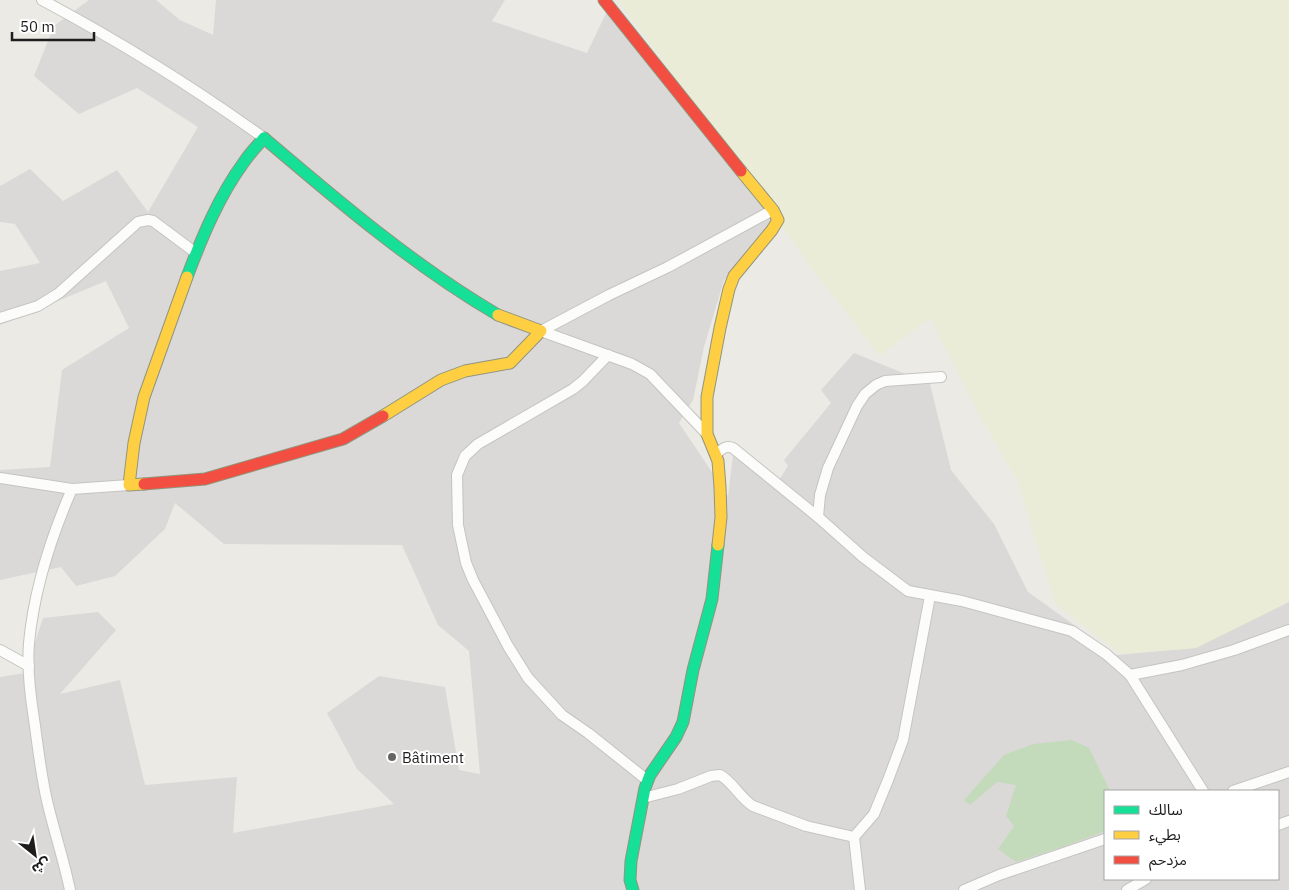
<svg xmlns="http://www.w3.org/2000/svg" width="1289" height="890" font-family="'IBM Plex Sans','Noto Sans Arabic',sans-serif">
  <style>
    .residential { fill: #dad9d7; fill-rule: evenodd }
    .farmland { fill: #eaecd8 }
    .forest { fill: #c3dbba }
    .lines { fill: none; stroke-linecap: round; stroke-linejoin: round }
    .street-casing { stroke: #c4c4c1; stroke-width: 12 }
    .fast-casing { stroke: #91957d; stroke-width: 13 }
    .slow-casing { stroke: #91957d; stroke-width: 13 }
    .jam-casing { stroke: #91957d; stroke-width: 13 }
    .street { stroke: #fcfcfb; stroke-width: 10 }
    .fast { stroke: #16e098; stroke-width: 11 }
    .slow { stroke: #ffcf43; stroke-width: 11 }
    .jam { stroke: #f24e42; stroke-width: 11 }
    .poi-dot { fill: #656563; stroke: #fff; stroke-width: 2 }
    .labels { text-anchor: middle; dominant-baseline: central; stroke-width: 4; stroke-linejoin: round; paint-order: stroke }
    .poi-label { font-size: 15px; fill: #1d1d1d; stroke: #fff; text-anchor: start }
  </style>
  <rect width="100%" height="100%" fill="#ebeae5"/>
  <path class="residential" d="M89,0H156L180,20L213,35L216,0H505L492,21L587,53L609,7L774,219L751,252L724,280L704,347L693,400L679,423L728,496L733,455L764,481L777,483L788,466L784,460L831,403L821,390L854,353L930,384L951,470L994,524L1028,592L1116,655L1194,648L1289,601V890H0V677L25,673L43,618L98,612L116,630L60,694L120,680L145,785L237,777L233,833L394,804L357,769L327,713L379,676L445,687L459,770L480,774L469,651L438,625L402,545L224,544L175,503L165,529L115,576L76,586L61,567L0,580V470L50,467L62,370L129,328L106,281L0,325V271L40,263L15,224L0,222V186L30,169L63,201L117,170L148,212L198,127L137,88L79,114L34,76L54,26ZM1105,791H1278V879H1105Z"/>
  <path class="farmland" d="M617,0H1289V602L1196,648L1121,654L1055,604L1017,480L980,416L930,318L880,356L813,270L660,57Z"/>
  <path class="forest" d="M1072,740L1089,748L1110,791H1105V831L1065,846L1016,862L998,849L1014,826L1006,816L1016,785L997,782L970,805L964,800L1004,755L1033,744Z"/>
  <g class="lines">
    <defs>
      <g id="street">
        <path d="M42,0C119,41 193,87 264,138"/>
        <path d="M0,318L38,306L59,293L138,222L148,220L153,221L196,253"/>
        <path d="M608,355L583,381L573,389L478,444L465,456L457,475L458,525L466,563L473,580L508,646L528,678L539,690L562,715L588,733L647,780"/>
        <path d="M707,434L650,374L632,364L541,331L609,295L668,267L773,210"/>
        <path d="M716,454C722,449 726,445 733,448L818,517L863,557L908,591L962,601L1072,631L1106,654L1130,675L1203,791"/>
        <path d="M0,478L72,489"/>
        <path d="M818,517L820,495L828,468L857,406L865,394L876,385L885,381L941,377"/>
        <path d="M0,650L29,666"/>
        <path d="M1130,675L1182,665L1234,650L1289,630"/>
        <path d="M1233,791L1289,772"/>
        <path d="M643,798L678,789L711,776L720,775C733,782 740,798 753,806L806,826L854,837L860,890"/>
        <path d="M1278,825L1289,821"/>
        <path d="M854,837L874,814L888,780L903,740L930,596"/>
        <path d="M70,890C64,861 55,834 48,805C41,777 38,747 34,719C30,694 27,667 29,643C34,590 51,537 72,489L129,485"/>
        <path d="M964,890L999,875L1105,839"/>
        <path d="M1127,890L1146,879"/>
      </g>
      <g id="fast">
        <path d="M264,138C338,201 414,266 498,315"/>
        <path d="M187,277C202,237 219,196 244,162C250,153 257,146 264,138"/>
        <path d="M633,890L630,880L631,861L645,788L650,775L676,737L683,722L693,670L712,599L718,545"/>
      </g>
      <g id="slow">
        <path d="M383,416L441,380L465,371L510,363L541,331L498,315"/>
        <path d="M144,484L129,485L134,443L144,397L187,277"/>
        <path d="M718,545L721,517L720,487L718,461L707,434V397L720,328L729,289L734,276L772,230L778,220L773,210L741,171"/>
      </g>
      <g id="jam">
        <path d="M604,0L741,171"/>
        <path d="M144,484L205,479L343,439L383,416"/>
      </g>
    </defs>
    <use href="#street" class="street-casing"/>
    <use href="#fast" class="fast-casing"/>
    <use href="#slow" class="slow-casing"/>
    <use href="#jam" class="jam-casing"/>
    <use href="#street" class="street"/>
    <use href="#fast" class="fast"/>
    <use href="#slow" class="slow"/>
    <use href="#jam" class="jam"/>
  </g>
  <circle class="poi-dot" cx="392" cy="757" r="5"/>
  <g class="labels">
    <g class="poi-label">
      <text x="402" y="757">Bâtiment</text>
    </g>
  </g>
  <rect x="1104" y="790" width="175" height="90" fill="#ffffff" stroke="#a5a5a5"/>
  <rect x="1114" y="806" width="25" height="8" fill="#16e098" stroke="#a5a5a5"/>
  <text x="1149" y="815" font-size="15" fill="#1d1d1d">سالك</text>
  <rect x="1114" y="831" width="25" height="8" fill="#ffcf43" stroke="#a5a5a5"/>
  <text x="1149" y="840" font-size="15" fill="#1d1d1d">بطيء</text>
  <rect x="1114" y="856" width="25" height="8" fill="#f24e42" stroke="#a5a5a5"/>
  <text x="1149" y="865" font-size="15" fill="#1d1d1d">مزدحم</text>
  <g transform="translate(35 855) rotate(150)" stroke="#ffffff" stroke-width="4" paint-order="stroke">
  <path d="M0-4L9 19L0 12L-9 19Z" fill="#1d1d1d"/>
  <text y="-8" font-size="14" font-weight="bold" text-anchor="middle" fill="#1d1d1d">ش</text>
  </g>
  <path d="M12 32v8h82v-8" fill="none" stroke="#1d1d1d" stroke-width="2.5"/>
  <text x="20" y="32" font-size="15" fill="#1d1d1d" stroke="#ffffff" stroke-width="4" paint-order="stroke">50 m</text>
</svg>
